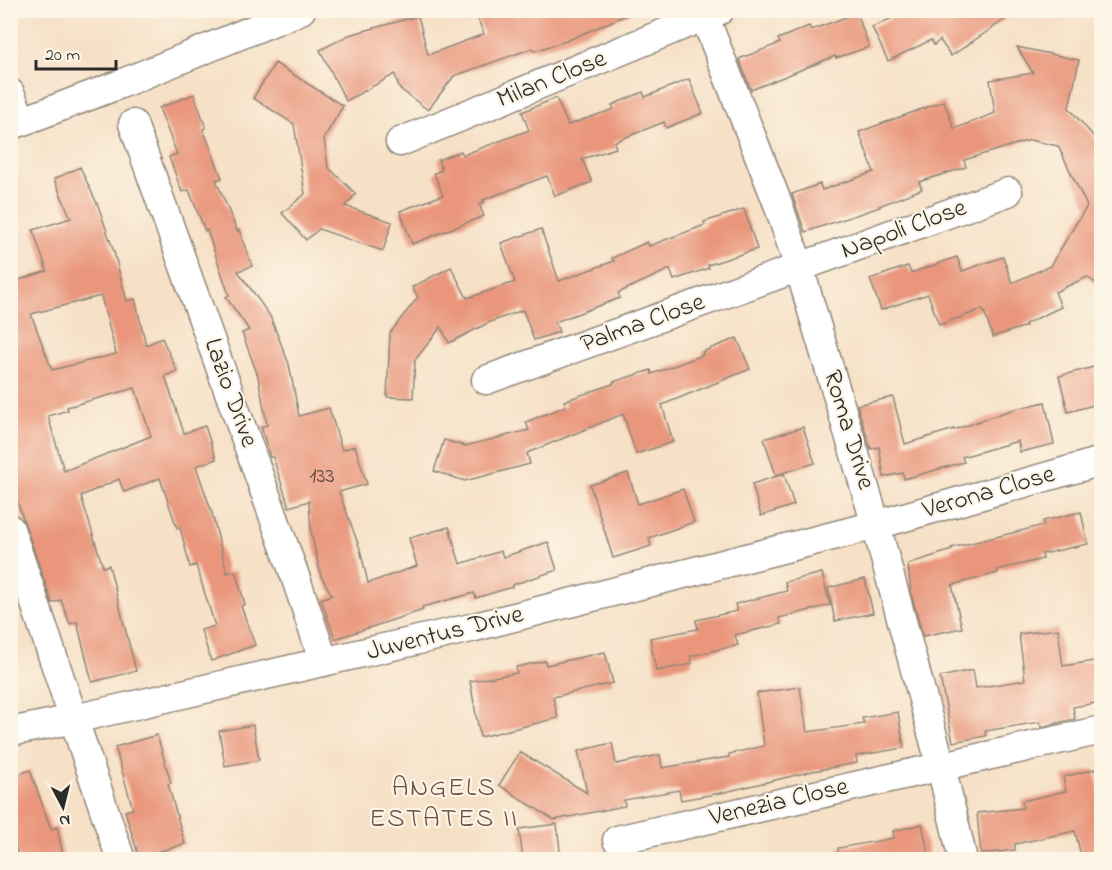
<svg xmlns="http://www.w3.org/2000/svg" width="1112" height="870" font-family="'Indie Flower',sans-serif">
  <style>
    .building { fill: #e9967b; fill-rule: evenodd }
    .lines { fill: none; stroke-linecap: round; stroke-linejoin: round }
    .street-casing { stroke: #908678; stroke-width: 31 }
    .street { stroke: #fff; stroke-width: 28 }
    .labels { text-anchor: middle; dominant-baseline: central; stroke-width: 4.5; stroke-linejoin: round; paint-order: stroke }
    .number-label { font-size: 22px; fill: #5a463f }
    .street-label { font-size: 26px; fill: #2b2b2b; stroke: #fcf5e5 }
    .neighbourhood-label { font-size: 27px; letter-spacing: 1.5px; fill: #6e5047; stroke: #fcf5e5 }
  </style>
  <rect width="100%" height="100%" fill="#fcf5e5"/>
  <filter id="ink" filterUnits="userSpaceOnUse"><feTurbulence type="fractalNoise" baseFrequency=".0167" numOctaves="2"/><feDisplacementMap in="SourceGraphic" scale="12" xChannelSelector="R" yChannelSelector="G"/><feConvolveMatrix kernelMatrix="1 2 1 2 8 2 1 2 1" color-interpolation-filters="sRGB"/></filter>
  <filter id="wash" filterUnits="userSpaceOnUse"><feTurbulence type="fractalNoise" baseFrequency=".008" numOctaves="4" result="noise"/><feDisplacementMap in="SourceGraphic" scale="24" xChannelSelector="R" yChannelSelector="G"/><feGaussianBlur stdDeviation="1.35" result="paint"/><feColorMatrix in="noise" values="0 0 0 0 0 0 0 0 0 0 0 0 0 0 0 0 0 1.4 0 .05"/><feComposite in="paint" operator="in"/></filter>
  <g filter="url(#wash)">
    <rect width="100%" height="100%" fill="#f6e0c6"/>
    <g id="blocks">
      <g class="building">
        <path d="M474,10H514L517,16L536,10H638L566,41L534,51L533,48L454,76L428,110L399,88L395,74L346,101L320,50L349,35L418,16L428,55L484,34Z"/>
        <path d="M910,10H1019L951,56L940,40L934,45L931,40L888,61L872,27Z"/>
        <path d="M857,13L869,47L836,58L835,56L751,90L739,59L780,43L778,39L809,26L811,30Z"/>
        <path d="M1017,47L1079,60L1069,108L1101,145V287L1087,277L1055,292L1061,307L1025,324L1026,326L993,337L983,309L939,325L928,294L881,310L870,279L908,266L911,273L957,257L962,271L1003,257L1012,283L1050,266L1087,206L1058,146L1030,140L964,160L966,167L919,182L922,189L879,206L880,207L805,232L792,194L820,184L822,190L874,172L859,132L944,101L954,129L995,113L990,80L1033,73Z"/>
        <path d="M275,63L343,106L324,138L328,167L356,194L345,206L392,222L383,251L319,229L306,240L282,213L305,194L294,124L253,98Z"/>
        <path d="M689,79L703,113L666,128L664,122L614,142L616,148L582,159L592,182L555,196L547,176L483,200L484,202L479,204L484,216L412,244L400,211L443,195L434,173L442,170L438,160L461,151L463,155L529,130L522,112L556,98L568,125L614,109L612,105L643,92L645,97Z"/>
        <path d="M194,94L206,128L203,129L222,178L216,180L237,231L239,230L252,266L238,271L270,316L289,364L299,416L329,408L342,450L355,446L367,484L339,492L360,549L368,583L417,566L409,538L449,527L460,564L501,551L503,557L548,542L557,570L512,585V587L476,598L474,593L422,607L423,610L335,639L321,599L332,595L321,576L311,532L309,501L289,507L273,457H270L261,427L267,425L258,376L242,333L249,330L226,297L229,295L207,230L205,231L189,190L182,192L169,157L177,154L159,108Z"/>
        <path d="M80,167L99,208L114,252L127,301L135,299L146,345L162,338L177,371L165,376L184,433L205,426L216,459L196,466L212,513L227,573L235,571L245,604L241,606L255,645L211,661L201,630L215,626L196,565L190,567L180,527L177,528L160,478L124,492L119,479L81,496L103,567L109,565L136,671L92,682L77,622L70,624L61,600L52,603L14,492H10V265L13,264L19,280L47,271L33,230L71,218L54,179ZM101,296L116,354L52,370L31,314ZM135,388L151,436L64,471L48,416L68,410L67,407Z"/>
        <path d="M744,209L757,249L708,265L709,268L674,280L670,269L618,293L620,298L555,322L559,332L534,340L523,310L490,322L449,343L441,327L415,360L413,398L387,397L390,333L418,297L412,287L451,267L467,298L515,282L501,243L541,229L559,281L614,261L612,258L647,242L649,246L705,225L704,222Z"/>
        <path d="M737,338L750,369L662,405L673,442L636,454L623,414L527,453L530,464L465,481L434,471L444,440L465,446L529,430L526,422L566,406L564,401L613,384V382L651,370L652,374L703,355L702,352Z"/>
        <path d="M1094,367L1101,403L1068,412L1059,376Z"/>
        <path d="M893,397L905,444L954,429V430L1011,410L1045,402L1054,444L1020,452L1018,441L962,457L964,462L904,479L903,473L884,477L879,447L871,449L857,405Z"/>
        <path d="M803,427L815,463L776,475L764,439Z"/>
        <path d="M628,473L638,504L683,489L694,522L649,538L651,546L613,558L590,485Z"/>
        <path d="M784,474L794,505L761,516L752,484Z"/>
        <path d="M1081,512L1088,544L1042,554L1043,559L997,570L998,573L952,585L962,628L923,636L911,593L908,564L952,550L951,548L1044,525L1043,521Z"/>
        <path d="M822,573L830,605L779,618L781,624L735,635L738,645L691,656L692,664L656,671L650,638L698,629L696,620L737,611L735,604L787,591L785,582Z"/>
        <path d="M865,579L873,613L835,621L828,588Z"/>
        <path d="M1058,629L1063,666L1101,660V702L1073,707L1075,719L1041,727L1040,722L985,731L986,736L953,742L940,677L973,670L976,688L1025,680L1019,634Z"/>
        <path d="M605,652L613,683L553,697L558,718L480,737L470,681L517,673L516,667L545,661L546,665Z"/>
        <path d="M800,687L807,732L864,724L862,718L898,712L904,748L856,756L857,763L813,771L721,793L681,800L679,790L624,800L625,806L554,820L499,785L520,752L587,793L578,751L612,743L616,764L660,755L662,768L729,757V754L764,746L757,693Z"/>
        <path d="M253,725L259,760L225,766L219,731Z"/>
        <path d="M157,735L171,783L168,784L185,844L139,857L125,811L133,809L115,747Z"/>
        <path d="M1095,769L1101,798V860H1082L1075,831L1015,844V850L981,854L977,813L1023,808L1022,801L1066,791L1063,777Z"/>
        <path d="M30,770L51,829L57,827L64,860H19L10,828V777Z"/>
        <path d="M557,824L561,860H523L519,829Z"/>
        <path d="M922,824L930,860H839L838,848L894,838L893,831Z"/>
      </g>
    </g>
  </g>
  <g filter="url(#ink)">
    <use href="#blocks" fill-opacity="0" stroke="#908678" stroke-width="1.5"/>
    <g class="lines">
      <defs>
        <g id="street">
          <path d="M702,10L778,204L799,267L876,525L941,766L963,860"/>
          <path d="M10,93L22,121"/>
          <path d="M133,124L296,579L324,662"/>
          <path d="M10,126L118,85L301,10"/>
          <path d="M400,142L720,10"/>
          <path d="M486,380L1008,192"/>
          <path d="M10,529L121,860"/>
          <path d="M10,732L74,719L471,628L876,525L1102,461"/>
          <path d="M617,840L1102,730"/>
        </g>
      </defs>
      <use href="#street" class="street-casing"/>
      <use href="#street" class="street"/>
    </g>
  </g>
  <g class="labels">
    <g class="number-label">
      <text x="322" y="477">133</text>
    </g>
    <g class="street-label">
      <text transform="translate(552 80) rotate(-22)">Milan Close</text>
      <text transform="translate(904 230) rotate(-20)">Napoli Close</text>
      <text transform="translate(643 324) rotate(-20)">Palma Close</text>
      <text transform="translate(230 393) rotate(70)">Lazio Drive</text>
      <text transform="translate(848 430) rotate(73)">Roma Drive</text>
      <text transform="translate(989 493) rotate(-16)">Verona Close</text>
      <text transform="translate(445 634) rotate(-14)">Juventus Drive</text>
      <text transform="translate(779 803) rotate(-13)">Venezia Close</text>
    </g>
    <g class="neighbourhood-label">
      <text x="444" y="788">ANGELS<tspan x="444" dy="31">ESTATES II</tspan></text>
    </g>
  </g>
  <rect width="1112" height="870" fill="none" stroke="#fcf5e5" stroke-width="36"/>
  <g transform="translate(63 807) rotate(173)" stroke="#fcf5e5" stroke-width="4.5" paint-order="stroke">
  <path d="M0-4.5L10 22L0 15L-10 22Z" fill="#2b2b2b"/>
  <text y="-9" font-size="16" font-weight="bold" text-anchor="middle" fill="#2b2b2b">N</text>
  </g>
  <path d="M36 60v9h80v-9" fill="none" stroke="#2b2b2b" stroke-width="3"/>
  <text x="45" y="60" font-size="18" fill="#2b2b2b" stroke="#fcf5e5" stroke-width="4.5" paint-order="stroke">20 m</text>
</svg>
